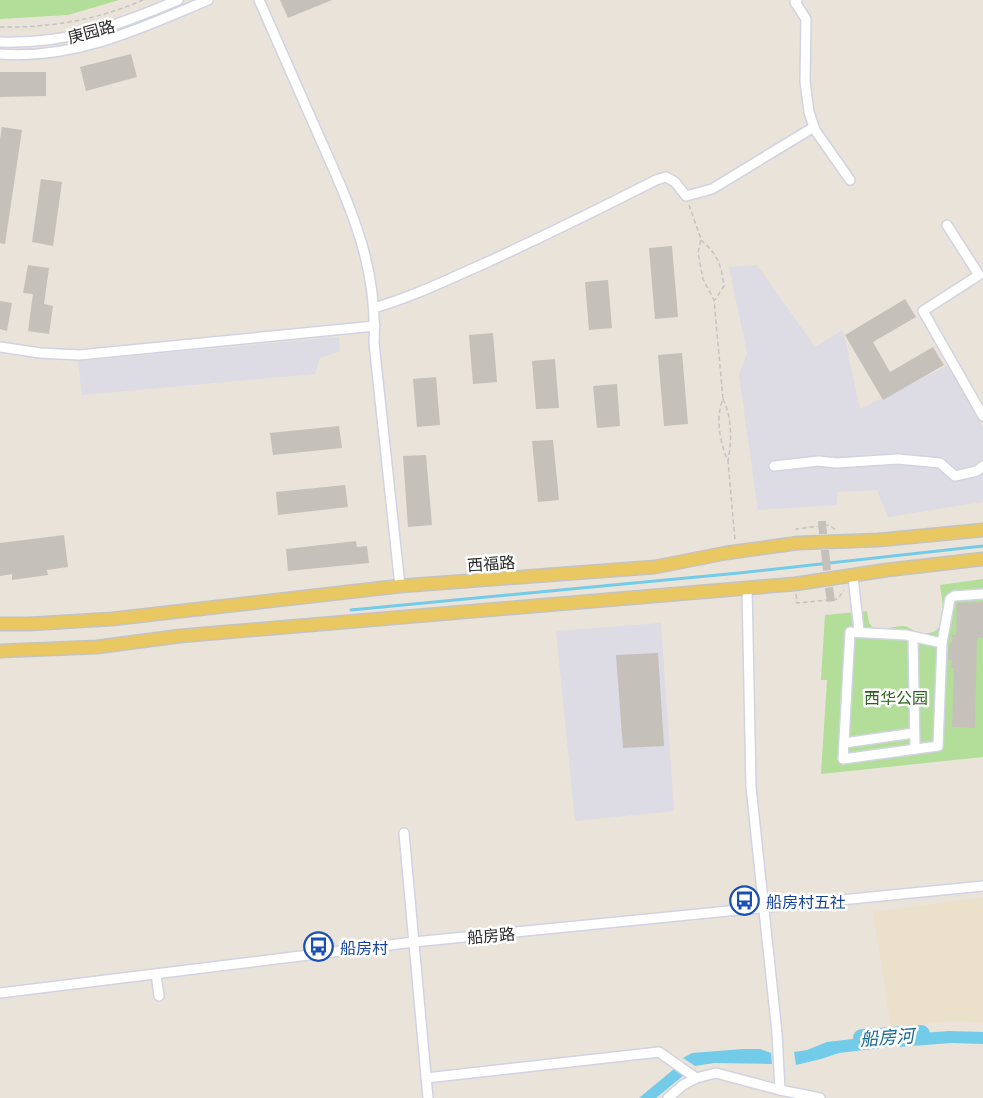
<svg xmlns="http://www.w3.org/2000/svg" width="983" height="1098" font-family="Commissioner,'Noto Sans SC',sans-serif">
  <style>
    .industrial { fill: #dddbe3 }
    .education { fill: #ebe0ca }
    .green { fill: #b2de99 }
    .water { fill: #72cbe8 }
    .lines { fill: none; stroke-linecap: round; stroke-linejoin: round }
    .stream { stroke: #72cbe8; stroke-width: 3 }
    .river { stroke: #72cbe8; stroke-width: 18 }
    .building { fill: #c5c0ba }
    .minor-casing { stroke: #d0d3e1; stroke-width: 12 }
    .major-casing { stroke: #c3c3c3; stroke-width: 15 }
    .path { stroke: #c3c3c3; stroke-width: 1.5; stroke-dasharray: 4.5 3; stroke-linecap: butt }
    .minor { stroke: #fff; stroke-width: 9 }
    .major { stroke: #e9c761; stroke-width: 12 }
    .labels { text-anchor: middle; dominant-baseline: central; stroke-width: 5; stroke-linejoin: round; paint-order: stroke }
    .street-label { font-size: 16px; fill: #282828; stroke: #fff }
    .park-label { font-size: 16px; fill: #2c611d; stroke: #fff }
    .transit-label { font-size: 16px; fill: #164399; stroke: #fff; text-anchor: start }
    .water-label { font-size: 18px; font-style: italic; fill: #146891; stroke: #fff }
  </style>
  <rect width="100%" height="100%" fill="#eae3da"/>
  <g class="industrial">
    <path d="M757,265L815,347L843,330L860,409L949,365L983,427V502L888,517L877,490L837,492V505L758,510L739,375L747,353L729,267Z"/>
    <path d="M339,337L340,351L320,358L315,374L82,395L78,361Z"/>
    <path d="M661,623L674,811L575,821L556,631Z"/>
  </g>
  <path class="education" d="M983,897V1023L956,1021L891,1027L873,912Z"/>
  <g class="green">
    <path d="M0,0H119L68,15L0,19Z"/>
    <path d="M983,579V757L821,774L827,680H821L825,615L867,611L869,623L875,630C885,631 894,625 904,626C910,627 915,633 922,633C951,636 942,603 940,585Z"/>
  </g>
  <g class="water">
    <path d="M949,1031L983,1032V1044L952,1043L898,1047L897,1035Z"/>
    <path d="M887,1035L889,1047L839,1053L821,1059L796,1065L794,1052L807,1050L827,1042Z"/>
    <path d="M743,1049H760L771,1053L772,1064L714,1063L695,1066L683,1058L692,1053Z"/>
    <path d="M674,1069L684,1075L656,1098H639Z"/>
  </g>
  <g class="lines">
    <path class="stream" d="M351,610L739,573L983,546"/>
    <path class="river" d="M862,1038L921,1034"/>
  </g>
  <g class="building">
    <path d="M280,0H332L288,18Z"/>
    <path d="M131,54L137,77L86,91L80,67Z"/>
    <path d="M0,72H46V96L0,97Z"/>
    <path d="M2,127L22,130L5,244L0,243V139Z"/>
    <path d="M41,179L62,182L53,246L32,242Z"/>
    <path d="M672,246L678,317L655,319L649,248Z"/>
    <path d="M28,265L49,268L44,304L53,306L49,334L28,331L33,294L23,293Z"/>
    <path d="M608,280L612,328L589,330L585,282Z"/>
    <path d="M905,299L916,317L873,342L890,372L933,347L944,365L883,400L845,335Z"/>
    <path d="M0,301L12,303L7,331L0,329Z"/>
    <path d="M493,333L497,382L473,384L469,335Z"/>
    <path d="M682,353L688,424L664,426L658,355Z"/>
    <path d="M555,359L559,408L536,409L532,361Z"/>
    <path d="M436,377L440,425L417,427L413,379Z"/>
    <path d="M617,384L620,426L597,428L593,386Z"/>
    <path d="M339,426L342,448L273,455L270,433Z"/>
    <path d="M553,440L559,500L538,502L532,441Z"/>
    <path d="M426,455L432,525L408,527L403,456Z"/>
    <path d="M345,485L348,507L278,515L276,492Z"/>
    <path d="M818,521H826L827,534H819Z"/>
    <path d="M64,535L68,567L47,570L48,575L12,580V574L0,576V543Z"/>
    <path d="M356,541L357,547L367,546L369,563L288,571L286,549Z"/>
    <path d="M821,550H829L831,570L823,571Z"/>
    <path d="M833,587L835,601L827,602L825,588Z"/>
    <path d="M983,602V638H977L975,728L952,727L954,668H951L952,660H948L949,644L952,642V635H956L957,603Z"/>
    <path d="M658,653L664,746L623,748L616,655Z"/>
  </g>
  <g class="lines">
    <defs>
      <g id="minor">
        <path d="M259,0C279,45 298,89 318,134C349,204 378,264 374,343L400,586"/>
        <path d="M797,0L795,2L806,19L805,81L809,112L815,130L850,180"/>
        <path d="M0,42C68,44 117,26 178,0"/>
        <path d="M0,54C75,60 141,28 208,0"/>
        <path d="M947,225L979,275L923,311L983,416"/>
        <path d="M374,308C415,296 451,278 490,261C546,235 601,208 656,180L666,177L675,182L686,196L712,189L814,127"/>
        <path d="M0,347L40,353L79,355L375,326"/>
        <path d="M774,466L819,461L836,463L898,459L940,463L955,476L977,471L983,466"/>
        <path d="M853,576L859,631"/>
        <path d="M913,637L915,749"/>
        <path d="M942,643L938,746L843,759L850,632L906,635L942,643L950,599L954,596L983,594"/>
        <path d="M844,743L914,733"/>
        <path d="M404,833L428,1098"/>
        <path d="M156,974L159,996"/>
        <path d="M0,993L414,942L983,886"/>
        <path d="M426,1078L659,1052L696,1078"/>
        <path d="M780,1090L820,1098"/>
        <path d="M668,1098L683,1085L696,1078L716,1073L780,1090L777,1033L751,787L747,587"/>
      </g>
      <g id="major">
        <path d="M0,624H29L112,619L400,586L655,567L726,553L798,543L879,540L983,530"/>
        <path d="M0,651L97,647L180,636L795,584L887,570L983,559"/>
      </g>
    </defs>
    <use href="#minor" class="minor-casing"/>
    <use href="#major" class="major-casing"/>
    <g class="path">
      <path d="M0,27C50,28 97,20 143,0"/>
      <path d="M689,205L701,239L698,253L703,279L714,300L723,399C715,418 720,443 728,461L735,540"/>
      <path d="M701,240C718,255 721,264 724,286L715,300"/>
      <path d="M723,399C732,417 732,440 728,461"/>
      <path d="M797,530L796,529L829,525L836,530"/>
      <path d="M796,594L797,603L838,599L844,590"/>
    </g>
    <use href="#minor" class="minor"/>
    <use href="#major" class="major"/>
  </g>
  <defs>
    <symbol id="bus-ring" viewBox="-11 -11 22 22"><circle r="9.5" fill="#fff" stroke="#1a4fb4" stroke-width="1.5"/><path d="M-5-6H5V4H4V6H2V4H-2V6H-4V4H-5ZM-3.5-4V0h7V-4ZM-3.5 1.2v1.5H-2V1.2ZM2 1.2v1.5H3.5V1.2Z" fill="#1a4fb4"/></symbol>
  </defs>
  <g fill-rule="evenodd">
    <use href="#bus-ring" x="728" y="884" width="33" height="33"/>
    <use href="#bus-ring" x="302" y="930" width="33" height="33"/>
  </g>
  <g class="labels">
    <g class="street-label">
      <text transform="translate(91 31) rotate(-15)">庚园路</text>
      <text transform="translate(491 563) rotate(-4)">西福路</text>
      <text transform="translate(491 935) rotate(-5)">船房路</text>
    </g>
    <g class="park-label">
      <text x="896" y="697">西华公园</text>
    </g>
    <g class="transit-label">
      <text x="766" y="901">船房村五社</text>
      <text x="340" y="947">船房村</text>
    </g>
    <g class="water-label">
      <text transform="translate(887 1037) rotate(-4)">船房河</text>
    </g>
  </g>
</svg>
